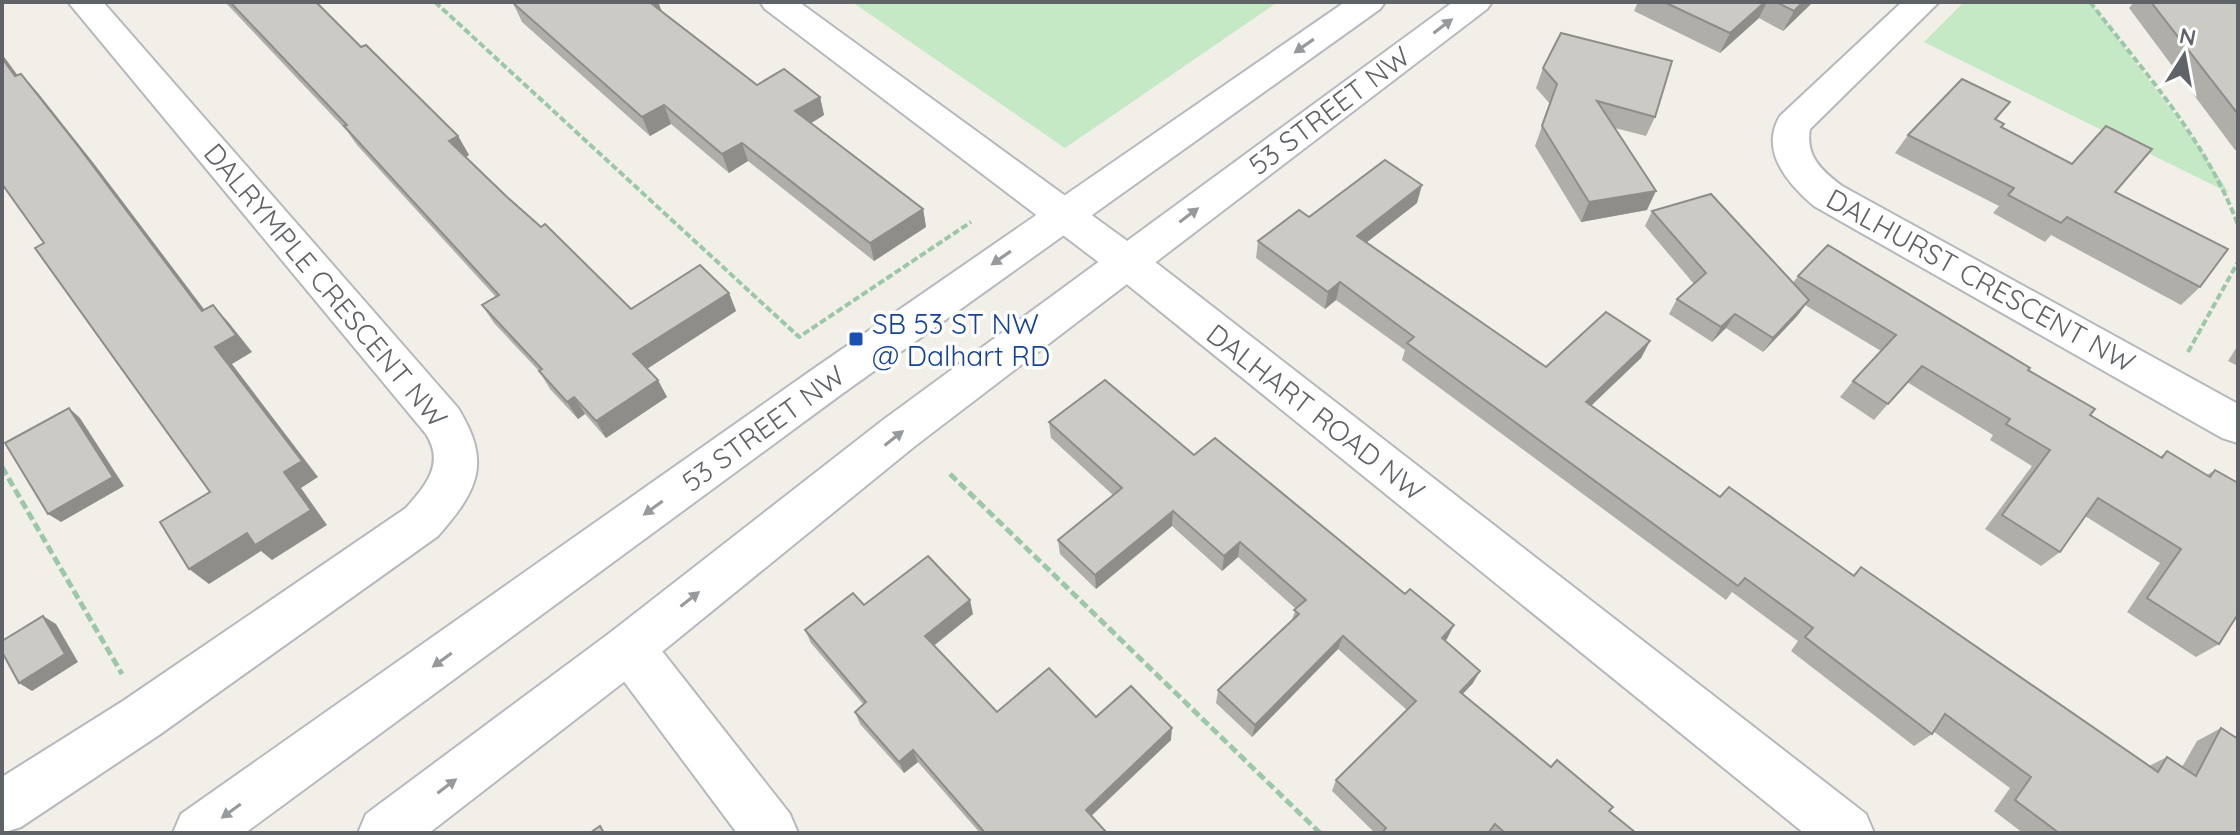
<svg xmlns="http://www.w3.org/2000/svg" width="2240" height="835" font-family="Quicksand,sans-serif">
  <style>
    .green { fill: #c5e8c5 }
    .lines { fill: none; stroke-linecap: round; stroke-linejoin: round }
    .minor-casing { stroke: #b5b8bc; stroke-width: 4 }
    .secondary-casing { stroke: #b6babf; stroke-width: 4 }
    .path-far1 { stroke: #9cc7a9; stroke-width: 4; stroke-dasharray: 7 3; stroke-linecap: butt }
    .path { stroke: #9cc7a9; stroke-width: 5; stroke-dasharray: 9 4; stroke-linecap: butt }
    .minor { fill: #fff; fill-rule: evenodd }
    .secondary { fill: #fff; fill-rule: evenodd }
    .wall { fill: #afaea9 }
    .shaded-wall { fill: #8f8d8a }
    .building { fill: #cccac5; stroke: #8f8d8a; stroke-width: 2 }
    .oneway { fill: #979a9d }
    .transit-dot { fill: #1a4fb4; stroke: #fff; stroke-width: 3 }
    .labels { text-anchor: middle; dominant-baseline: central; stroke-width: 7; stroke-linejoin: round; paint-order: stroke }
    .street-label { font-size: 28px; fill: #5f6368; stroke: #fff }
    .transit-label { font-size: 28px; fill: #164399; stroke: #fff; text-anchor: start }
  </style>
  <rect width="100%" height="100%" fill="#f1efe8"/>
  <g class="green">
    <path d="M852,2H1278L1065,148Z"/>
    <path d="M1964,2H2090L2199,147L2229,193L1924,42Z"/>
  </g>
  <g class="lines">
    <defs>
      <g id="minor">
        <path d="M68,2H103L458,408C492,463 478,490 438,536L159,735L21,827L2,833V777L123,701L406,508C426,485 445,464 426,434Z"/>
        <path d="M760,2H799L1141,251L1866,814L1874,833H1804L1113,273L765,9Z"/>
        <path d="M1902,2H1939L1810,129C1805,156 1822,171 1842,186L2238,404V443L2222,438L1814,206C1788,184 1759,151 1780,116Z"/>
        <path d="M629,625L647,632L790,814L798,833H737L611,664L604,648L611,632Z"/>
      </g>
      <g id="secondary">
        <path d="M1345,2H1385L1380,9L839,396L245,833H173L181,814L809,372Z"/>
        <path d="M1453,2H1492L1487,9L915,446L647,664L429,833H358L366,814L611,632L883,420Z"/>
      </g>
    </defs>
    <use href="#minor" class="minor-casing"/>
    <use href="#secondary" class="secondary-casing"/>
    <g class="path-far1">
      <path d="M435,2L799,337L971,222"/>
      <path d="M2090,2C2145,73 2206,140 2238,225"/>
      <path d="M2188,352L2238,262"/>
    </g>
    <g class="path">
      <path d="M2,467L122,674"/>
      <path d="M950,474L1320,833"/>
    </g>
    <use href="#minor" class="minor"/>
    <use href="#secondary" class="secondary"/>
  </g>
  <g class="wall">
    <path d="M225,2H316L361,47L458,136L469,155L466,157L507,197L631,309L729,293L736,311L647,369L667,397L606,438L585,414L578,419L550,389L539,371L494,323L482,305L496,297L357,145L347,131Z"/>
    <path d="M516,2H658L662,12L757,85L820,97L824,115L811,123L923,209L926,227L874,261L748,161L729,173L671,124L650,136L522,22L513,3Z"/>
    <path d="M1638,2H1813L1783,31L1759,18L1720,53L1634,11Z"/>
    <path d="M2134,2H2238V150H2235L2129,8Z"/>
    <path d="M1543,68L1655,117L1646,136L1615,128L1647,210L1581,222L1535,146L1550,104L1536,88Z"/>
    <path d="M2010,102L1996,120L2001,127L2115,192L2200,287L2181,305L2051,235L2045,242L1993,213L1999,206L1895,153L1908,135Z"/>
    <path d="M1417,203L1367,242L1546,367L1650,341L1641,358L1591,406L1720,497L1853,575L1861,567L2149,766L2167,757L2182,767L2197,741L2221,728L2235,737L2238,732V833H2023L1994,811L2010,788L1933,731L1932,734L1914,746L1791,651L1798,641L1732,592L1726,600L1402,360L1405,350L1336,300L1325,309L1256,258L1258,241L1309,217Z"/>
    <path d="M1652,211L1793,283L1798,276L2028,370L2090,415L2160,457L2167,451L2207,475L2215,470L2219,644L2196,657L2127,612L2160,563L2085,516L2060,552L2041,566L1985,529L2032,466L1990,440L1993,435L1907,382L1874,420L1840,397L1853,381L1881,351L1805,305L1798,315L1763,352L1726,328L1712,342L1669,314L1677,299L1694,284L1645,226Z"/>
    <path d="M2238,345V366L2228,361Z"/>
    <path d="M1049,422L1194,455L1405,594L1454,625L1445,641L1473,683L1463,694L1551,767L1636,833H1375L1332,791L1336,780L1407,710L1338,649L1252,737L1216,703L1218,690L1291,622L1296,609L1238,557L1222,571L1172,526L1096,589L1060,554L1058,540L1113,495L1051,438Z"/>
    <path d="M864,605L973,614L934,646L997,712L1096,717L1171,740L1091,816L1107,833H980L918,762L904,773L860,724L855,712L863,704L811,643L805,630Z"/>
  </g>
  <g class="shaded-wall">
    <path d="M655,2H658L665,19L652,4Z"/>
    <path d="M1765,2H1767L1759,18L1720,53L1730,33Z"/>
    <path d="M1803,2H1813L1783,31L1794,11Z"/>
    <path d="M2,54L32,95L15,76L2,58Z"/>
    <path d="M21,74L38,93L95,165L219,329L202,311Z"/>
    <path d="M820,97L824,115L800,130L795,111Z"/>
    <path d="M664,105L671,124L650,136L642,117Z"/>
    <path d="M458,136L469,155L460,160L449,141Z"/>
    <path d="M742,143L748,161L729,173L722,154Z"/>
    <path d="M1422,185L1417,203L1353,253L1357,236Z"/>
    <path d="M1656,191L1647,210L1581,222L1589,202Z"/>
    <path d="M923,209L926,227L874,261L870,243Z"/>
    <path d="M1340,282L1336,300L1325,309L1328,292Z"/>
    <path d="M729,293L736,311L642,372L633,354Z"/>
    <path d="M1809,300L1798,315L1763,352L1773,338Z"/>
    <path d="M213,305L229,323L252,352L232,364L318,477L301,488L327,525L272,560L261,551L209,584L189,569L284,472L215,347Z"/>
    <path d="M1735,314L1726,328L1712,342L1721,327Z"/>
    <path d="M1650,341L1641,358L1577,419L1586,402Z"/>
    <path d="M658,380L667,397L606,438L596,421Z"/>
    <path d="M574,397L585,414L578,419L567,402Z"/>
    <path d="M69,408L80,418L124,486L61,522L48,514Z"/>
    <path d="M1173,511L1172,526L1096,589L1095,575Z"/>
    <path d="M1240,542L1238,557L1222,571L1224,556Z"/>
    <path d="M970,600L973,614L929,649L925,636Z"/>
    <path d="M43,616L56,624L78,662L32,691L19,683Z"/>
    <path d="M1454,625L1447,639L1435,651L1442,638Z"/>
    <path d="M1343,636L1338,649L1252,737L1255,725Z"/>
    <path d="M1480,671L1473,683L1453,704L1460,692Z"/>
    <path d="M1172,728L1171,740L1086,821V810Z"/>
    <path d="M913,750L918,762L904,773L899,762Z"/>
  </g>
  <g class="building">
    <path d="M230,2H316L361,47L366,45L458,136L449,141L507,197L541,227L545,224L631,309L700,265L729,293L633,354L658,380L596,421L574,397L567,402L539,371L542,369L482,305L499,295L344,126L347,125Z"/>
    <path d="M516,2H655L652,4L757,85L784,69L820,97L795,111L923,209L870,243L742,143L722,154L664,105L642,117L513,3Z"/>
    <path d="M1664,2H1765L1730,33Z"/>
    <path d="M1776,2H1803L1794,11Z"/>
    <path d="M2151,2H2238V114Z"/>
    <path d="M1561,33L1672,61L1655,117L1597,101L1656,191L1589,202L1542,126L1557,84L1543,68Z"/>
    <path d="M2,58L15,76L21,74L78,146L202,311L213,305L236,335L215,347L302,461L284,472L311,510L255,545L247,533L189,569L160,522L210,492L35,248L44,243L2,184Z"/>
    <path d="M1962,79L2010,102L1995,119L2004,124L2001,127L2072,164L2106,126L2152,149L2115,192L2228,249L2200,287L2067,217L2061,223L2008,195L2014,188L1908,135Z"/>
    <path d="M1385,160L1422,185L1357,236L1546,367L1606,312L1650,341L1586,402L1720,497L1729,487L1854,576L1861,567L2158,772L2167,757L2196,776L2221,728L2238,739V833H2059L2015,800L2031,777L1945,714L1932,734L1805,637L1813,628L1745,578L1738,586L1407,343L1414,337L1340,282L1328,292L1258,241L1299,210L1309,217Z"/>
    <path d="M1711,194L1809,300L1773,338L1735,314L1721,327L1677,299L1706,273L1652,211Z"/>
    <path d="M1828,245L2030,368L2028,370L2095,409L2090,415L2162,458L2167,451L2210,477L2215,470L2238,483V614L2219,644L2147,598L2181,549L2098,498L2060,552L2002,515L2050,450L2006,424L2010,419L1922,366L1888,404L1853,381L1896,335L1798,276Z"/>
    <path d="M1105,380L1194,455L1215,438L1405,594L1410,589L1454,625L1442,638L1480,671L1460,692L1551,767L1557,760L1613,807L1609,811L1636,833H1505L1495,824L1488,833H1382L1386,828L1336,780L1416,701L1343,636L1255,725L1218,690L1299,614L1294,610L1306,600L1240,542L1224,556L1173,511L1095,575L1058,540L1122,488L1049,422Z"/>
    <path d="M69,408L113,477L48,514L5,443Z"/>
    <path d="M928,556L970,600L925,636L997,712L1049,668L1096,717L1131,686L1172,728L1086,810L1107,833H985L913,750L899,762L855,712L866,702L805,630L853,593L864,605Z"/>
    <path d="M43,616L65,654L19,683L2,652V641Z"/>
    <path d="M600,826L604,833H590Z"/>
  </g>
  <defs><path id="oneway-solid" d="M-6-.8H1V-3.2L6.5 0L1 3.2V.8H-6Z" transform="scale(2)"/></defs>
  <g class="oneway">
    <use href="#oneway-solid" transform="translate(1443 26) rotate(-37)"/>
    <use href="#oneway-solid" transform="translate(1304 46) rotate(145)"/>
    <use href="#oneway-solid" transform="translate(1189 215) rotate(-37)"/>
    <use href="#oneway-solid" transform="translate(1001 258) rotate(145)"/>
    <use href="#oneway-solid" transform="translate(894 438) rotate(-38)"/>
    <use href="#oneway-solid" transform="translate(653 508) rotate(144)"/>
    <use href="#oneway-solid" transform="translate(690 599) rotate(-38)"/>
    <use href="#oneway-solid" transform="translate(442 660) rotate(144)"/>
    <use href="#oneway-solid" transform="translate(447 786) rotate(-37)"/>
    <use href="#oneway-solid" transform="translate(231 811) rotate(144)"/>
  </g>
  <rect class="transit-dot" x="848" y="331" width="16" height="16" rx="4"/>
  <g class="labels">
    <g class="street-label">
      <text transform="translate(1329 110) rotate(-37)">53 STREET NW</text>
      <text transform="translate(1981 280) rotate(29)">DALHURST CRESCENT NW</text>
      <text transform="translate(326 285) rotate(50)">DALRYMPLE CRESCENT NW</text>
      <text transform="translate(1316 412) rotate(38)">DALHART ROAD NW</text>
      <text transform="translate(763 428) rotate(-36)">53 STREET NW</text>
    </g>
    <g class="transit-label">
      <text x="872" y="323">SB 53 ST NW<tspan x="872" dy="32">@ Dalhart RD</tspan></text>
    </g>
  </g>
  <rect width="2240" height="835" fill="none" stroke="#5f6368" stroke-width="8"/>
  <g transform="translate(2184 56) rotate(11)" stroke="#ffffff" stroke-width="6" paint-order="stroke">
  <path d="M0-6L14 30L0 20L-14 30Z" fill="#5f6368"/>
  <text y="-12" font-size="22" font-weight="bold" text-anchor="middle" fill="#5f6368">N</text>
  </g>
</svg>
